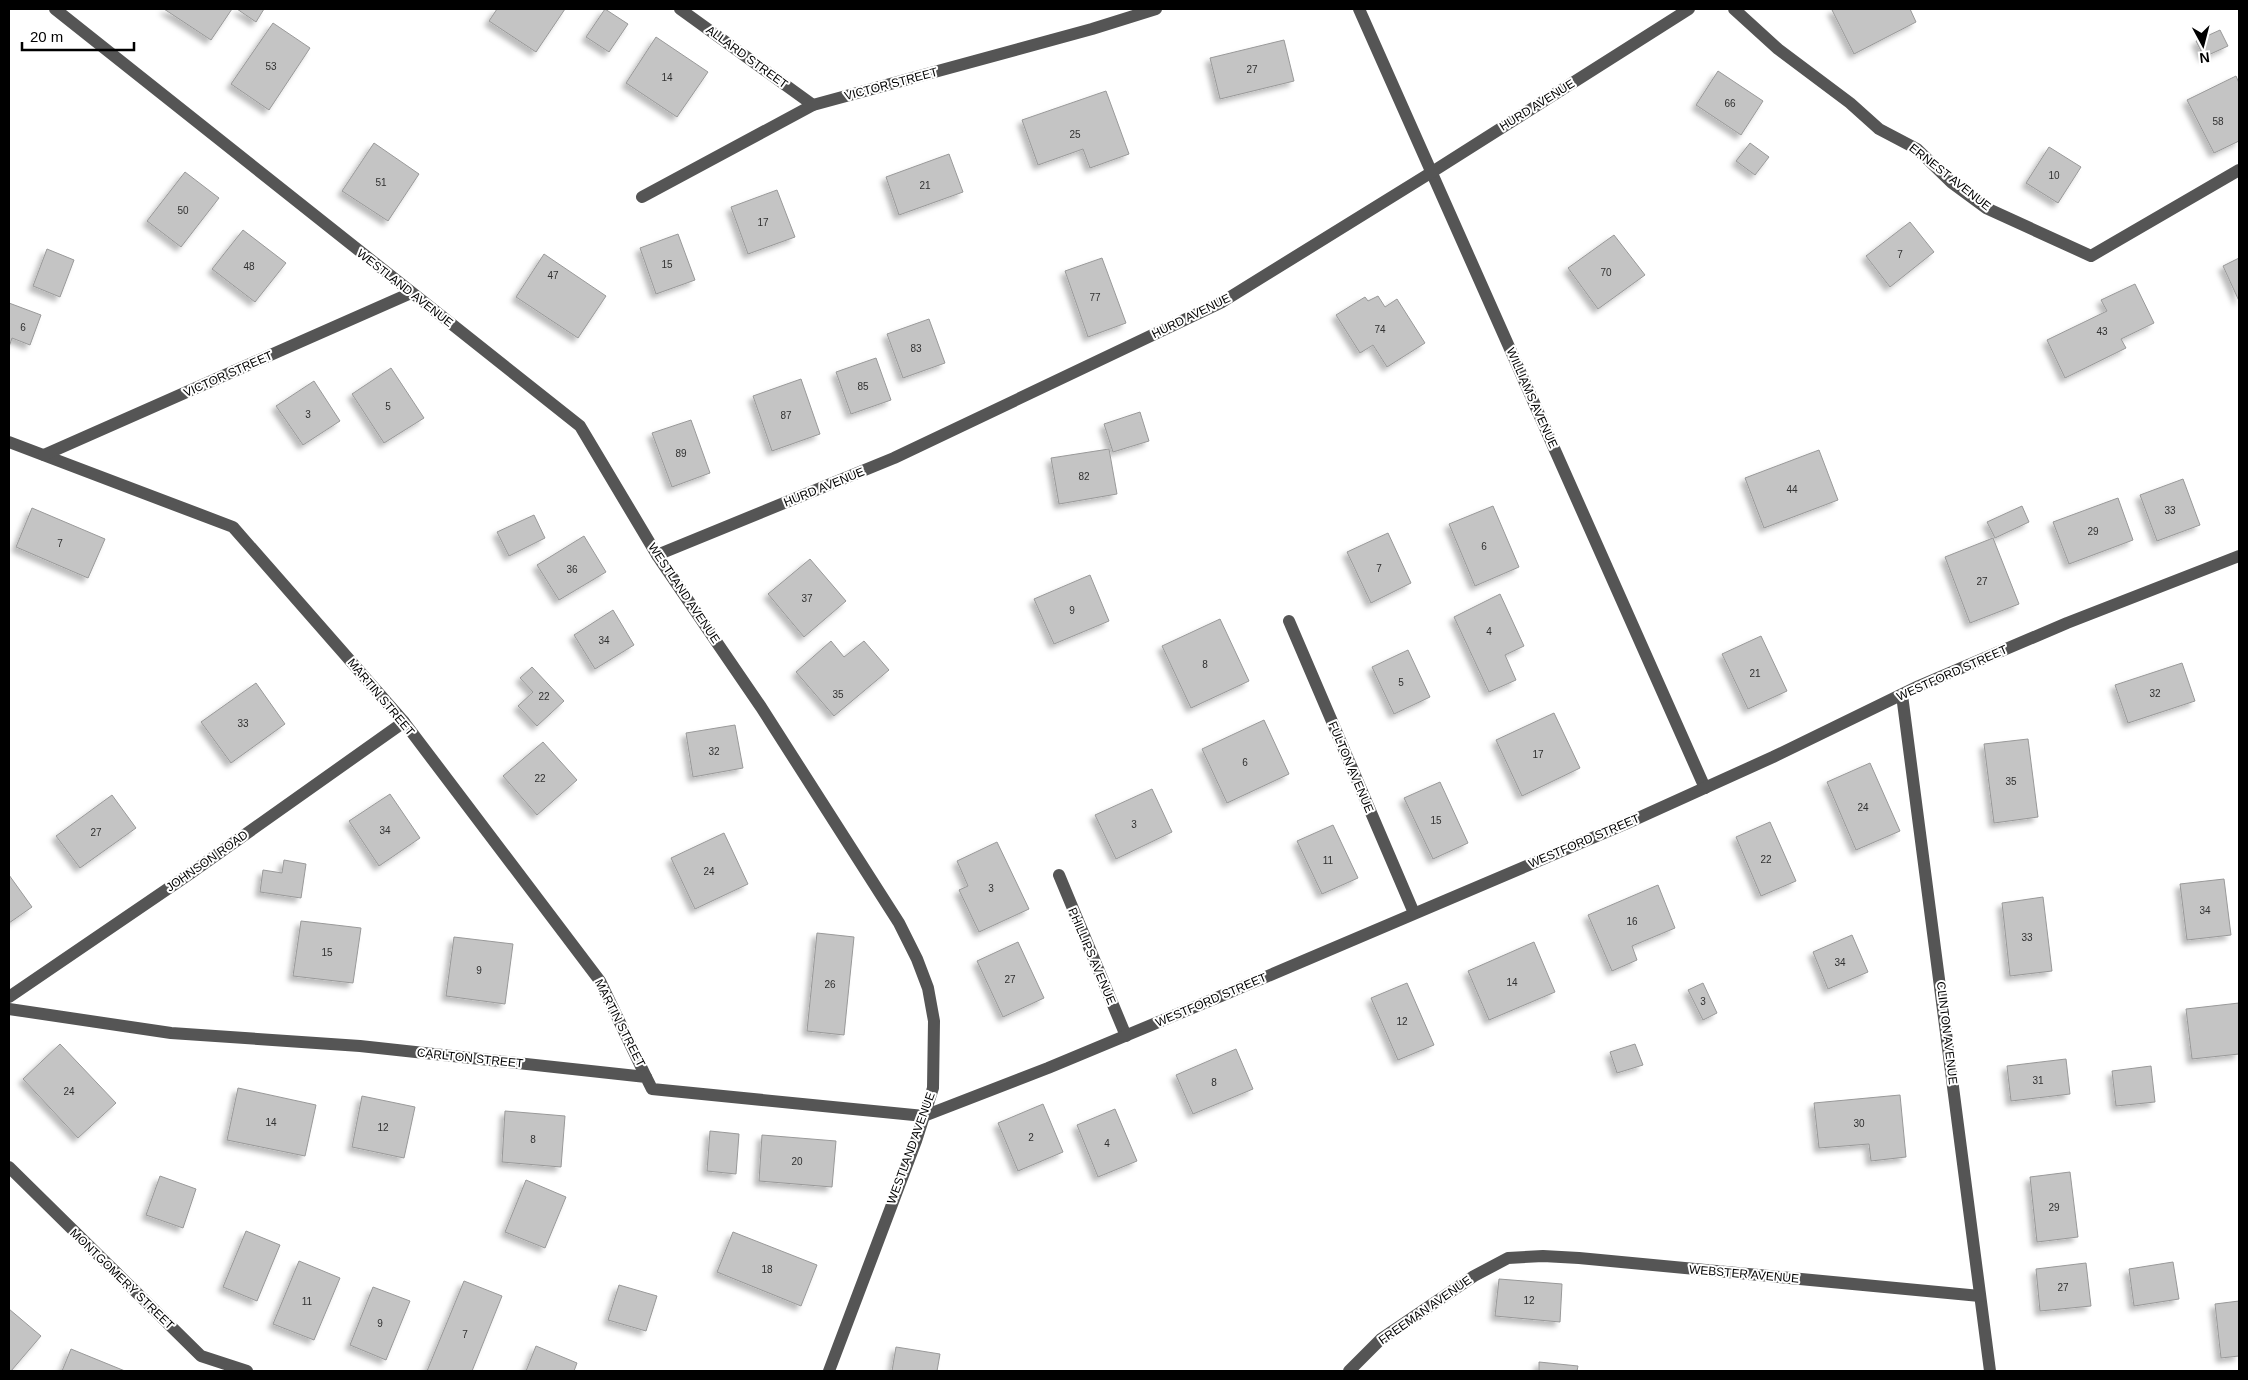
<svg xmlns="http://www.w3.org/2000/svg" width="2248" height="1380" font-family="Arial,sans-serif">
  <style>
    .building { fill: #c4c4c4; stroke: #999; filter: url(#shadow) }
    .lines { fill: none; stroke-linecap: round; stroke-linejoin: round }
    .minor { stroke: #555; stroke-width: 12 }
    .labels { text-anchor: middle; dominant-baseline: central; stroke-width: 4; stroke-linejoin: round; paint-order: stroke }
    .number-label { font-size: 10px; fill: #313131 }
    .street-label { font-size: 12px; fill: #000; stroke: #fff }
  </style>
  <defs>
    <filter id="shadow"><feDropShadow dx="-4.5" dy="4.5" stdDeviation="2.5" flood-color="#0004"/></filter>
  </defs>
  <rect width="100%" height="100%" fill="#fff"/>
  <g class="building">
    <path d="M164,9H232L211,40Z"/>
    <path d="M237,9H264L256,22Z"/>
    <path d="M497,9H565L536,52L489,21Z"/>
    <path d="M605,9L628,24L609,52L586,37Z"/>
    <path d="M1835,9H1910L1916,22L1854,54L1832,10Z"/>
    <path d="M273,23L310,48L269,110L231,84Z"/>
    <path d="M2220,30L2228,46L2204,57L2196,41Z"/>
    <path d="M656,37L708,72L677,117L626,83Z"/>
    <path d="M1284,40L1294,81L1220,99L1210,58Z"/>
    <path d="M1718,71L1763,101L1741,135L1696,105Z"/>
    <path d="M2236,76L2239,83V141L2214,153L2187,100Z"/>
    <path d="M1106,91L1129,154L1090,168L1083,149L1038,165L1022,120Z"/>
    <path d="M374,143L419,174L388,221L342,191Z"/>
    <path d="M1750,143L1769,157L1755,175L1736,161Z"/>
    <path d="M2049,147L2081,167L2058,203L2026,183Z"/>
    <path d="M949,154L963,192L899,215L886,177Z"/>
    <path d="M185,172L219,198L181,247L147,221Z"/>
    <path d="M777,190L795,237L748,254L731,207Z"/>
    <path d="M1910,222L1934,252L1890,287L1866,256Z"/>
    <path d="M243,230L286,263L255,302L212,269Z"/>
    <path d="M678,234L695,280L656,294L640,248Z"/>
    <path d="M1614,235L1645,275L1598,309L1568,268Z"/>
    <path d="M47,249L74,260L60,297L33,286Z"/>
    <path d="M544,254L606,296L578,338L516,297Z"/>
    <path d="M1102,258L1126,323L1088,337L1065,271Z"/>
    <path d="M2239,258V301L2223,266Z"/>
    <path d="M2135,284L2154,323L2121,339L2126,348L2065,378L2047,340L2107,311L2101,300Z"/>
    <path d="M1378,296L1385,307L1397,299L1425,343L1387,367L1373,345L1360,353L1336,315L1365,297L1368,301Z"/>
    <path d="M9,303L41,315L30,345L12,338L9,347Z"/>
    <path d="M929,319L945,363L903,378L887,334Z"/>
    <path d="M876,358L891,400L851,414L836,372Z"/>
    <path d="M391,368L424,418L384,443L352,394Z"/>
    <path d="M801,379L820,434L772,451L753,396Z"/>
    <path d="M314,381L340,421L303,445L276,406Z"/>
    <path d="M1140,412L1149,441L1113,452L1104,424Z"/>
    <path d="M691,420L710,473L672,487L652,433Z"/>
    <path d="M1109,449L1117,494L1059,504L1051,458Z"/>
    <path d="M1819,450L1838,500L1764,528L1745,478Z"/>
    <path d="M2183,479L2200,525L2157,541L2140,495Z"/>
    <path d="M2118,498L2133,540L2069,564L2053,522Z"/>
    <path d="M1493,506L1519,567L1475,586L1449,524Z"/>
    <path d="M2022,506L2029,522L1995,538L1987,522Z"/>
    <path d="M32,508L105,539L88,578L16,547Z"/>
    <path d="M534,515L545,538L509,556L497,532Z"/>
    <path d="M1388,533L1411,583L1371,603L1347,552Z"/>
    <path d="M584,536L606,572L559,600L537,565Z"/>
    <path d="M1993,538L2019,604L1970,623L1945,557Z"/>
    <path d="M810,559L846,601L804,637L768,594Z"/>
    <path d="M1090,575L1109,621L1054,644L1034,599Z"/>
    <path d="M1500,594L1524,646L1505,655L1516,680L1489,692L1454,617Z"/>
    <path d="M613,610L634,645L595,669L574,635Z"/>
    <path d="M1220,619L1249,681L1191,708L1162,646Z"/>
    <path d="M1761,636L1787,691L1748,709L1722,654Z"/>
    <path d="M831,641L844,657L864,641L889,670L834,716L796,672Z"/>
    <path d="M1408,650L1430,697L1394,714L1372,667Z"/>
    <path d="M2182,663L2195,701L2128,723L2115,685Z"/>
    <path d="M532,667L564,701L537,726L518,706L533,692L520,678Z"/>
    <path d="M256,683L285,724L231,763L201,722Z"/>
    <path d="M1554,713L1580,768L1522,796L1496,740Z"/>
    <path d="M1264,720L1289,774L1227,803L1202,749Z"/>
    <path d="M735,725L743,768L693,777L686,733Z"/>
    <path d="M2028,739L2038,817L1994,823L1984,744Z"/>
    <path d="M543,742L577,780L537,815L503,776Z"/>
    <path d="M1870,763L1900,831L1856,850L1827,782Z"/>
    <path d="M1440,782L1468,843L1433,859L1404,798Z"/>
    <path d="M1152,789L1172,832L1116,859L1095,815Z"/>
    <path d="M390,794L420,838L379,866L349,821Z"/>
    <path d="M112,795L136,828L80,868L56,836Z"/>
    <path d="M1770,822L1796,881L1761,896L1736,837Z"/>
    <path d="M1333,825L1358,878L1322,894L1297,841Z"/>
    <path d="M724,833L748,884L695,909L671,858Z"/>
    <path d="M997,842L1029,909L979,932L959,890L968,886L957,861Z"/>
    <path d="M284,860L306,864L301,898L260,892L263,870L282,873Z"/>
    <path d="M9,875L32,907L9,923Z"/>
    <path d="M2224,879L2231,935L2187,940L2180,884Z"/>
    <path d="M1658,885L1675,928L1632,946L1637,960L1612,971L1588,915Z"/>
    <path d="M2043,897L2052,971L2010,976L2002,903Z"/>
    <path d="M301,921L361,928L353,983L293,976Z"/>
    <path d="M817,933L854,937L844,1035L807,1031Z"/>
    <path d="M1852,935L1868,972L1828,989L1813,952Z"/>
    <path d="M454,937L513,944L505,1004L446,996Z"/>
    <path d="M1018,942L1044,998L1003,1017L977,961Z"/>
    <path d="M1534,942L1555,992L1489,1020L1468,971Z"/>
    <path d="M1407,983L1434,1045L1398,1060L1371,998Z"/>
    <path d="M1703,983L1717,1013L1703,1020L1688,990Z"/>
    <path d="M2239,1003V1054L2192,1059L2186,1009Z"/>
    <path d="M60,1044L116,1103L78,1138L23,1079Z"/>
    <path d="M1635,1044L1643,1065L1617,1073L1610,1052Z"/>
    <path d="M1236,1049L1253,1089L1193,1114L1176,1075Z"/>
    <path d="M2066,1059L2070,1094L2011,1101L2007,1066Z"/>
    <path d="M2151,1066L2155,1102L2116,1106L2112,1071Z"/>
    <path d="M238,1088L316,1105L305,1156L227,1140Z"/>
    <path d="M1900,1095L1906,1157L1871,1161L1869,1144L1819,1148L1814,1103Z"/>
    <path d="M362,1096L415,1107L404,1158L352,1147Z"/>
    <path d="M1043,1104L1063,1152L1018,1171L998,1123Z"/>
    <path d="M1115,1109L1137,1161L1098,1177L1077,1125Z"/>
    <path d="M505,1111L565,1116L561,1167L502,1162Z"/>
    <path d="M710,1131L739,1134L736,1174L707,1171Z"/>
    <path d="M762,1135L836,1141L832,1187L759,1181Z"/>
    <path d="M2070,1172L2078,1237L2037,1242L2030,1177Z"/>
    <path d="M160,1176L196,1189L183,1228L146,1215Z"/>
    <path d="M526,1180L566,1197L545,1248L505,1232Z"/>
    <path d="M246,1231L280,1245L257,1301L223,1287Z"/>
    <path d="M733,1232L817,1265L801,1306L717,1272Z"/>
    <path d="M299,1261L340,1278L314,1340L273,1324Z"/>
    <path d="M2173,1262L2179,1299L2134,1306L2129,1269Z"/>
    <path d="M2086,1263L2091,1306L2040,1311L2036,1269Z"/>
    <path d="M1499,1279L1562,1284L1560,1322L1495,1316Z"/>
    <path d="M464,1281L502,1296L472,1371H427Z"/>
    <path d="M619,1285L657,1296L646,1331L608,1320Z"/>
    <path d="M373,1287L410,1301L386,1360L350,1345Z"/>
    <path d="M2239,1301V1356L2221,1358L2215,1304Z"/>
    <path d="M9,1309L41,1336L11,1371H9Z"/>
    <path d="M536,1346L577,1363L574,1371H526Z"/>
    <path d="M896,1347L940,1354L937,1371H892Z"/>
    <path d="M71,1349L125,1371H62Z"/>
    <path d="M1539,1362L1578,1366L1577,1371H1539Z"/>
  </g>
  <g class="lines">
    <g class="minor">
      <path d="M55,9L580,426L657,555L761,707L899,923L917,959L928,988L934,1021L933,1088L916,1141L829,1371"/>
      <path d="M680,9L813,105"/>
      <path d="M1359,9L1705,788"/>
      <path d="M1734,9L1778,49L1850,103L1879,129L1917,149L1952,183L1986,208L2091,256L2239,170"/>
      <path d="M642,197L813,105L1092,29L1156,9"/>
      <path d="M9,442L233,527L404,722L600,981L646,1077"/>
      <path d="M44,455L411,293"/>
      <path d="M657,555L894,458L1222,302L1432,172L1689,9"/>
      <path d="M1289,621L1414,913"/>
      <path d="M1902,695L1990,1371"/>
      <path d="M1059,875L1126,1036"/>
      <path d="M9,997L188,875L404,722"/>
      <path d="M9,1009L171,1033L360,1046L646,1077L652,1089L924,1116L1048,1068L1221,996L1625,824L1773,757L1919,686L2067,623L2239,556"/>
      <path d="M9,1167L201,1356L247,1371"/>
      <path d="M1349,1371L1381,1339L1474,1276L1508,1258L1543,1256L1579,1258L1980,1296"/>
    </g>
  </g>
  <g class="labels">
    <g class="number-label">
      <text x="271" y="66">53</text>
      <text x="1252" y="69">27</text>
      <text x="667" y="77">14</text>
      <text x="1730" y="103">66</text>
      <text x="2218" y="121">58</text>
      <text x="1075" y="134">25</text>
      <text x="2054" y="175">10</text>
      <text x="381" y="182">51</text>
      <text x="925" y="185">21</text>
      <text x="183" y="210">50</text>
      <text x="763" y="222">17</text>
      <text x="1900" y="254">7</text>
      <text x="667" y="264">15</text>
      <text x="249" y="266">48</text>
      <text x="1606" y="272">70</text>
      <text x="553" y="275">47</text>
      <text x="1095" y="297">77</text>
      <text x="23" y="327">6</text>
      <text x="1380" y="329">74</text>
      <text x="2102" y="331">43</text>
      <text x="916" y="348">83</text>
      <text x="863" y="386">85</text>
      <text x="388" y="406">5</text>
      <text x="308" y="414">3</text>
      <text x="786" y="415">87</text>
      <text x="681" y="453">89</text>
      <text x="1084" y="476">82</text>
      <text x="1792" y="489">44</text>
      <text x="2170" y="510">33</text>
      <text x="2093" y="531">29</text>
      <text x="60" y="543">7</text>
      <text x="1484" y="546">6</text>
      <text x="1379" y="568">7</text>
      <text x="572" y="569">36</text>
      <text x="1982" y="581">27</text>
      <text x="807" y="598">37</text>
      <text x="1072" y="610">9</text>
      <text x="1489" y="631">4</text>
      <text x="604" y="640">34</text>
      <text x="1205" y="664">8</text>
      <text x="1755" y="673">21</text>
      <text x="1401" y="682">5</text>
      <text x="2155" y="693">32</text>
      <text x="838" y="694">35</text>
      <text x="544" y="696">22</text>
      <text x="243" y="723">33</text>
      <text x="714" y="751">32</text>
      <text x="1538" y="754">17</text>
      <text x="1245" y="762">6</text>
      <text x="540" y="778">22</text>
      <text x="2011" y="781">35</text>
      <text x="1863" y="807">24</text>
      <text x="1436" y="820">15</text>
      <text x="1134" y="824">3</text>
      <text x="385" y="830">34</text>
      <text x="96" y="832">27</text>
      <text x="1766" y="859">22</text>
      <text x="1328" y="860">11</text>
      <text x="709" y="871">24</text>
      <text x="991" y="888">3</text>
      <text x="2205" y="910">34</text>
      <text x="1632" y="921">16</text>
      <text x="2027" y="937">33</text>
      <text x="327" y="952">15</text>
      <text x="1840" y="962">34</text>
      <text x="479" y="970">9</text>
      <text x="1010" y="979">27</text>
      <text x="1512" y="982">14</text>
      <text x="830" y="984">26</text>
      <text x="1703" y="1001">3</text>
      <text x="1402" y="1021">12</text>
      <text x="2038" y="1080">31</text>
      <text x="1214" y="1082">8</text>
      <text x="69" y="1091">24</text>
      <text x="271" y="1122">14</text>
      <text x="1859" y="1123">30</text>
      <text x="383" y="1127">12</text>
      <text x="1031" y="1137">2</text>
      <text x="533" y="1139">8</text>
      <text x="1107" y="1143">4</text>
      <text x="797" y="1161">20</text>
      <text x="2054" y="1207">29</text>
      <text x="767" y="1269">18</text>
      <text x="2063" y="1287">27</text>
      <text x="1529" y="1300">12</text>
      <text x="307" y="1301">11</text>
      <text x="380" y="1323">9</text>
      <text x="465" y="1334">7</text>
    </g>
    <g class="street-label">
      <text transform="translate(747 57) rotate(36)">ALLARD STREET</text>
      <text transform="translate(891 84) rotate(-15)">VICTOR STREET</text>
      <text transform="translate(1537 105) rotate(-32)">HURD AVENUE</text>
      <text transform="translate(1950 177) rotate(38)">ERNEST AVENUE</text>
      <text transform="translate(405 288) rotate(38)">WESTLAND AVENUE</text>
      <text transform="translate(1191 316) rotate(-26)">HURD AVENUE</text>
      <text transform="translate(228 374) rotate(-24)">VICTOR STREET</text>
      <text transform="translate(1532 398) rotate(66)">WILLIAMS AVENUE</text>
      <text transform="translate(824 487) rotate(-22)">HURD AVENUE</text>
      <text transform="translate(684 593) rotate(56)">WESTLAND AVENUE</text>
      <text transform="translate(1952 673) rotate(-24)">WESTFORD STREET</text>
      <text transform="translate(381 697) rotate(50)">MARTIN STREET</text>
      <text transform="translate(1351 767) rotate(67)">FULTON AVENUE</text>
      <text transform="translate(1584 841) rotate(-23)">WESTFORD STREET</text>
      <text transform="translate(207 861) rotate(-35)">JOHNSON ROAD</text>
      <text transform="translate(1092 956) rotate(67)">PHILLIPS AVENUE</text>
      <text transform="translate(1211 1000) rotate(-23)">WESTFORD STREET</text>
      <text transform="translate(620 1023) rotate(63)">MARTIN STREET</text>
      <text transform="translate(1947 1033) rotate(83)">CLINTON AVENUE</text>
      <text transform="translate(470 1058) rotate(6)">CARLTON STREET</text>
      <text transform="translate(911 1148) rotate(-70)">WESTLAND AVENUE</text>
      <text transform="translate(1744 1274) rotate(5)">WEBSTER AVENUE</text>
      <text transform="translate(122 1279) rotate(44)">MONTGOMERY STREET</text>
      <text transform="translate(1425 1310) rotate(-35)">FREEMAN AVENUE</text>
    </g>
  </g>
  <rect width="2248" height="1380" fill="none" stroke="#000000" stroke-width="20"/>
  <g transform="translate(2203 45) rotate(173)" stroke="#ffffff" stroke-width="4" paint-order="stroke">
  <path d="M0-4L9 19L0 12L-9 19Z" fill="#000000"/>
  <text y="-8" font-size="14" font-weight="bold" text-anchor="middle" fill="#000000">N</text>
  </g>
  <path d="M22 42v8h112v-8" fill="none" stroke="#000000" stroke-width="2.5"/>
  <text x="30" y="42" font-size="15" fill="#000000" stroke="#ffffff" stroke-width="4" paint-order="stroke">20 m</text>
</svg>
